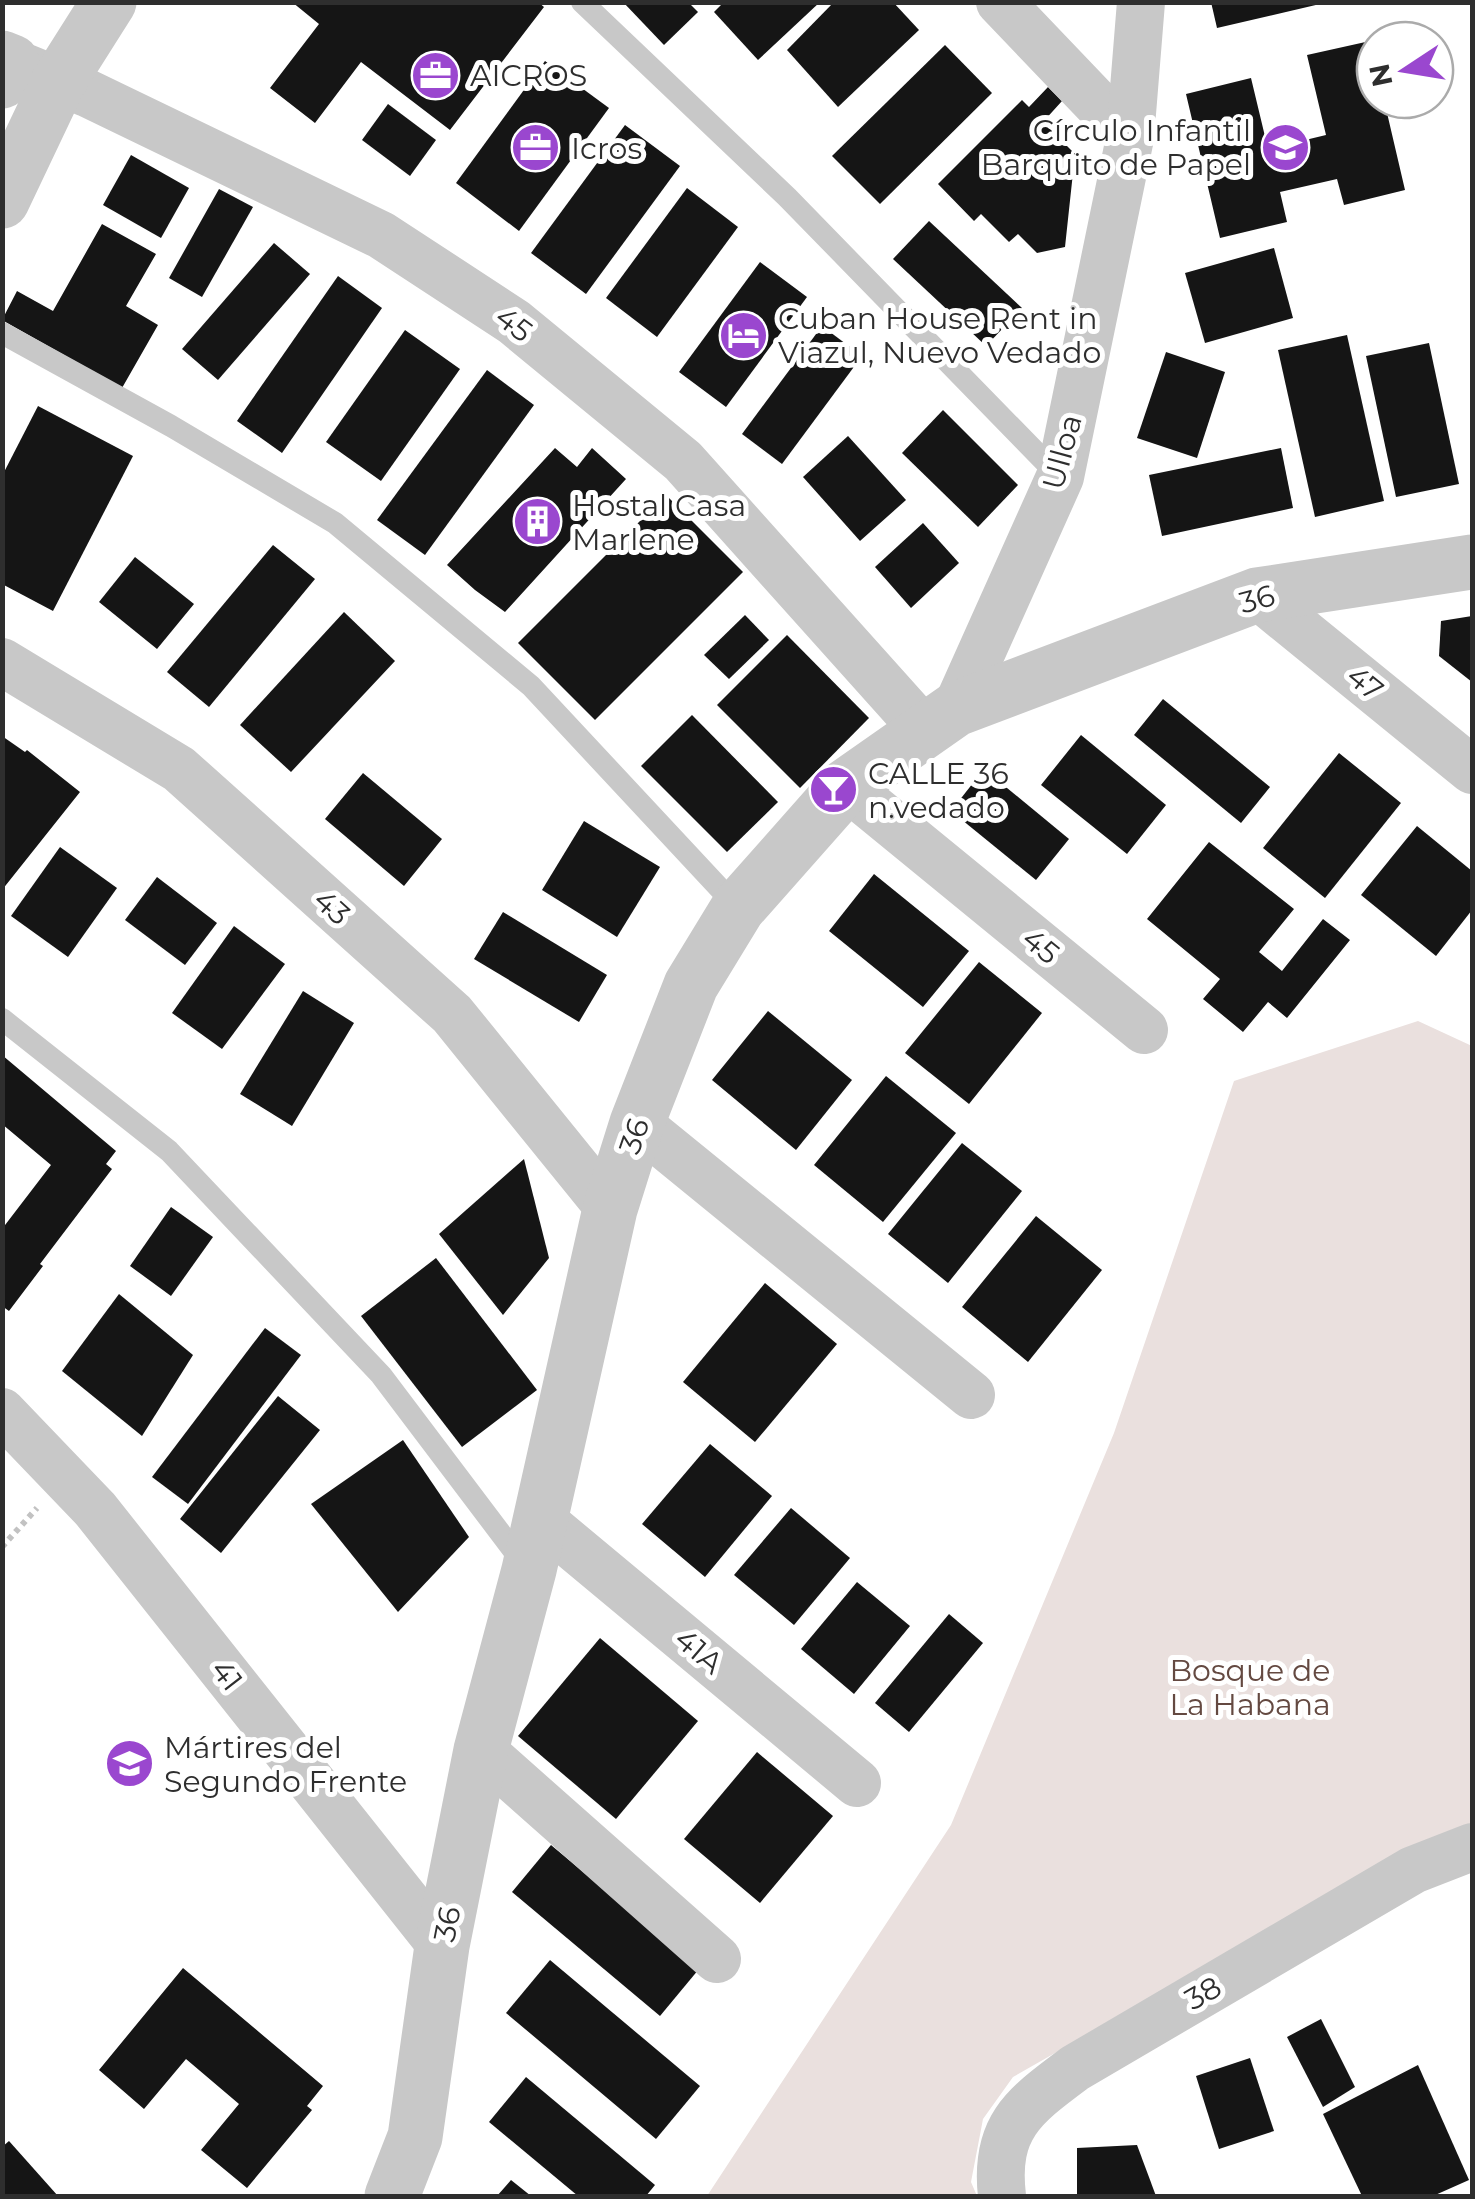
<svg xmlns="http://www.w3.org/2000/svg" width="1475" height="2199" font-family="Montserrat,sans-serif">
  <style>
    .green { fill: #eae0de }
    .building { fill: #151515 }
    .lines { fill: none; stroke-linecap: round; stroke-linejoin: round }
    .path { stroke: #c2c2c2; stroke-width: 6; stroke-dasharray: 5 5; stroke-linecap: butt }
    .service { stroke: #c8c8c8; stroke-width: 22 }
    .minor { stroke: #c8c8c8; stroke-width: 48 }
    .tertiary { stroke: #c8c8c8; stroke-width: 55 }
    .labels { text-anchor: middle; dominant-baseline: central; stroke-width: 10; stroke-linejoin: round; paint-order: stroke }
    .poi-label { font-size: 30px; fill: #2e2e2e; stroke: #fff; text-anchor: start }
    .street-label { font-size: 30px; fill: #2e2e2e; stroke: #fff }
    .park-label { font-size: 30px; fill: #644941; stroke: #fff }
  </style>
  <rect width="100%" height="100%" fill="#fff"/>
  <path class="green" d="M1418,1021L1472,1046V1823L1415,1848L1013,2077L983,2119L971,2182L977,2196H707L951,1825L1114,1433L1234,1081Z"/>
  <g class="building">
    <path d="M292,2H538L544,7L450,130L361,62L315,123L270,88L319,24Z"/>
    <path d="M623,2H688L698,12L664,45Z"/>
    <path d="M724,2H820L758,60L714,12Z"/>
    <path d="M834,2H893L919,30L838,107L787,50Z"/>
    <path d="M1211,2H1320V4L1217,28Z"/>
    <path d="M1370,41L1375,62V100H1384L1405,190L1344,205L1337,179L1280,192L1287,222L1220,238L1186,94L1251,78L1268,149L1326,135L1307,55Z"/>
    <path d="M945,45L992,93L880,204L832,156Z"/>
    <path d="M545,61L609,108L519,231L456,183Z"/>
    <path d="M1048,87L1062,101L1043,122L1075,154L1065,247L1037,253L1018,234L1009,242L981,214L974,221L938,184L1022,100L1029,107Z"/>
    <path d="M388,104L436,140L410,176L362,140Z"/>
    <path d="M625,125L680,166L586,294L531,253Z"/>
    <path d="M131,155L189,188L161,238L103,205Z"/>
    <path d="M687,188L738,227L657,337L606,298Z"/>
    <path d="M219,189L253,207L202,297L169,278Z"/>
    <path d="M929,221L1022,308L986,346L893,259Z"/>
    <path d="M102,224L156,254L126,306L158,325L122,388L2,320L17,291L53,311Z"/>
    <path d="M274,243L310,274L218,380L182,349Z"/>
    <path d="M1274,248L1293,318L1205,343L1185,273Z"/>
    <path d="M760,262L807,297L726,407L679,372Z"/>
    <path d="M338,276L382,308L282,453L237,421Z"/>
    <path d="M822,326L862,356L782,464L742,434Z"/>
    <path d="M405,330L460,369L381,481L326,442Z"/>
    <path d="M1347,335L1384,501L1315,517L1278,350Z"/>
    <path d="M1429,343L1459,484L1396,497L1366,356Z"/>
    <path d="M1166,352L1225,372L1197,458L1137,438Z"/>
    <path d="M487,370L534,405L425,555L377,520Z"/>
    <path d="M38,406L133,456L53,611L2,584V476Z"/>
    <path d="M943,410L1018,485L978,527L902,453Z"/>
    <path d="M848,436L906,500L860,541L803,477Z"/>
    <path d="M555,448L577,467L592,448L626,479L505,612L475,590L447,565Z"/>
    <path d="M1281,448L1293,508L1162,536L1149,475Z"/>
    <path d="M666,495L743,572L595,720L518,643Z"/>
    <path d="M923,523L959,563L911,608L875,567Z"/>
    <path d="M273,545L315,579L209,707L167,672Z"/>
    <path d="M135,557L194,604L157,649L99,602Z"/>
    <path d="M344,612L395,661L291,772L240,725Z"/>
    <path d="M745,615L769,640L729,679L704,655Z"/>
    <path d="M1472,616V682L1439,656L1441,621Z"/>
    <path d="M787,635L869,718L800,788L717,705Z"/>
    <path d="M1163,699L1270,787L1241,823L1134,735Z"/>
    <path d="M692,715L778,802L727,852L641,766Z"/>
    <path d="M1081,735L1166,805L1127,854L1041,785Z"/>
    <path d="M2,736L25,752L27,750L80,792L2,890Z"/>
    <path d="M1339,753L1401,803L1325,898L1263,848Z"/>
    <path d="M984,769L1069,839L1036,880L951,811Z"/>
    <path d="M363,773L442,839L404,886L325,819Z"/>
    <path d="M584,821L660,867L617,937L542,890Z"/>
    <path d="M1417,826L1472,871V910L1436,956L1361,895Z"/>
    <path d="M1209,842L1294,909L1259,952L1282,971L1323,919L1350,940L1287,1018L1268,1002L1243,1032L1203,999L1220,979L1147,919Z"/>
    <path d="M60,847L117,888L68,957L11,916Z"/>
    <path d="M874,874L969,951L923,1007L829,931Z"/>
    <path d="M157,877L217,923L185,965L125,920Z"/>
    <path d="M503,912L607,975L579,1022L474,959Z"/>
    <path d="M234,926L285,964L222,1049L172,1013Z"/>
    <path d="M979,962L1042,1013L969,1104L905,1053Z"/>
    <path d="M303,991L354,1023L292,1126L240,1094Z"/>
    <path d="M768,1011L852,1080L796,1150L712,1080Z"/>
    <path d="M2,1055L116,1151L106,1164L112,1169L40,1264L43,1266L9,1311L2,1306V1229L51,1165L2,1124Z"/>
    <path d="M886,1076L956,1133L883,1222L814,1165Z"/>
    <path d="M962,1143L1022,1191L948,1283L888,1234Z"/>
    <path d="M524,1159L549,1258L503,1315L439,1234Z"/>
    <path d="M171,1207L213,1237L171,1296L130,1266Z"/>
    <path d="M1036,1216L1102,1270L1028,1362L962,1307Z"/>
    <path d="M436,1258L537,1390L462,1447L361,1316Z"/>
    <path d="M765,1283L837,1344L755,1442L683,1382Z"/>
    <path d="M119,1294L193,1355L142,1436L62,1371Z"/>
    <path d="M265,1328L301,1355L188,1504L152,1477Z"/>
    <path d="M278,1396L320,1430L221,1553L180,1519Z"/>
    <path d="M403,1440L469,1537L398,1612L311,1504Z"/>
    <path d="M710,1444L772,1496L705,1577L642,1524Z"/>
    <path d="M791,1508L850,1558L794,1625L734,1575Z"/>
    <path d="M857,1582L910,1626L854,1694L801,1649Z"/>
    <path d="M949,1614L983,1643L909,1732L875,1703Z"/>
    <path d="M600,1638L698,1721L616,1819L518,1736Z"/>
    <path d="M757,1752L833,1816L760,1903L684,1839Z"/>
    <path d="M551,1845L699,1969L660,2016L512,1892Z"/>
    <path d="M550,1960L700,2086L656,2139L506,2013Z"/>
    <path d="M183,1968L323,2086L307,2106L312,2110L247,2188L201,2150L239,2104L186,2059L144,2109L99,2070Z"/>
    <path d="M1321,2019L1355,2087L1323,2107L1287,2037Z"/>
    <path d="M1250,2058L1274,2131L1219,2149L1196,2076Z"/>
    <path d="M1418,2065L1469,2180L1433,2196H1362L1323,2114Z"/>
    <path d="M526,2077L655,2185L646,2196H578L489,2122Z"/>
    <path d="M9,2141L58,2196H2V2147Z"/>
    <path d="M1137,2145L1156,2196H1077V2148Z"/>
    <path d="M511,2180L531,2196H497Z"/>
  </g>
  <g class="lines">
    <path class="path" d="M2,1547L37,1508"/>
    <g class="service">
      <path d="M582,2L787,197L1060,477"/>
      <path d="M2,333L171,426L335,523L531,686L738,908"/>
      <path d="M2,1019L169,1151L381,1375L523,1563"/>
    </g>
    <g class="minor">
      <path d="M1000,2L1130,138"/>
      <path d="M26,68L87,93L381,235L514,322L683,461L924,730"/>
      <path d="M1257,595L1472,770"/>
      <path d="M2,662L179,769L452,1014L610,1209"/>
      <path d="M956,709L1060,477L1130,138L1141,2"/>
      <path d="M846,786L1144,1030"/>
      <path d="M637,1123L971,1395"/>
      <path d="M2,1412L95,1509L442,1946"/>
      <path d="M540,1519L857,1783"/>
      <path d="M481,1750L717,1959"/>
      <path d="M1002,2196C994,2127 1024,2106 1075,2068L1413,1870L1472,1847"/>
    </g>
    <g class="tertiary">
      <path d="M2,58L12,62L2,81"/>
      <path d="M2,201L59,81L109,2"/>
      <path d="M392,2196L415,2137L442,1946L481,1750L529,1570L610,1209L637,1123L691,985L738,908L846,786L956,709L1257,595L1472,562"/>
    </g>
  </g>
  <defs>
    <symbol id="office-disc" viewBox="-11 -11 22 22"><circle r="9.5" fill="#9a47cf" stroke="#fff"/><path d="M-6-3h4V-5.5h4V-3h4V5H-6ZM-1-4.5V-3h2v-1.5ZM-6 0V1H6V0Z" fill="#fff"/></symbol>
    <symbol id="school-disc" viewBox="-11 -11 22 22"><circle r="9.5" fill="#9a47cf" stroke="#fff"/><path d="M0-5L7-2L0 1L-7-2ZM-4 1L0 2.5L4 1V4Q0 6-4 4Z" fill="#fff"/></symbol>
    <symbol id="hotel-disc" viewBox="-11 -11 22 22"><circle r="9.5" fill="#9a47cf" stroke="#fff"/><path d="M-6-4.5h1.5V1H6V5H4.5V3h-9V5H-6ZM-4 0a1.8 1.8 0 1 1 3.6 0ZM.5 0V-2.5h3Q6-2.5 6 0Z" fill="#fff"/></symbol>
    <symbol id="building-disc" viewBox="-11 -11 22 22"><circle r="9.5" fill="#9a47cf" stroke="#fff"/><path d="M-4-6H4V6H1V3H-1V6H-4ZM-2.5-4.3h1.7v1.8h-1.7ZM.8-4.3h1.7v1.8H.8ZM-2.5-1h1.7V.8h-1.7ZM.8-1h1.7V.8H.8Z" fill="#fff"/></symbol>
    <symbol id="bar-disc" viewBox="-11 -11 22 22"><circle r="9.5" fill="#9a47cf" stroke="#fff"/><path d="M-6-5H6L.8 .8V4.5H3.5V6h-7V4.5H-.8V.8Z" fill="#fff"/></symbol>
  </defs>
  <g fill-rule="evenodd">
    <use href="#office-disc" x="408" y="48" width="55" height="55"/>
    <use href="#school-disc" x="1258" y="120" width="55" height="55"/>
    <use href="#office-disc" x="508" y="120" width="55" height="55"/>
    <use href="#hotel-disc" x="716" y="308" width="55" height="55"/>
    <use href="#building-disc" x="510" y="494" width="55" height="55"/>
    <use href="#bar-disc" x="806" y="762" width="55" height="55"/>
    <use href="#school-disc" x="102" y="1736" width="55" height="55"/>
  </g>
  <g class="labels">
    <g class="poi-label">
      <text x="470" y="75">AICROS</text>
      <text x="1251" y="130" text-anchor="end">Círculo Infantil<tspan x="1251" dy="34">Barquito de Papel</tspan></text>
      <text x="571" y="148">Icros</text>
      <text x="778" y="318">Cuban House Rent in<tspan x="778" dy="34">Viazul, Nuevo Vedado</tspan></text>
      <text x="572" y="505">Hostal Casa<tspan x="572" dy="34">Marlene</tspan></text>
      <text x="868" y="773">CALLE 36<tspan x="868" dy="34">n.vedado</tspan></text>
      <text x="164" y="1747">Mártires del<tspan x="164" dy="34">Segundo Frente</tspan></text>
    </g>
    <g class="street-label">
      <text transform="translate(514 324) rotate(37)">45</text>
      <text transform="translate(1062 452) rotate(-75)">Ulloa</text>
      <text transform="translate(1257 599) rotate(-15)">36</text>
      <text transform="translate(1365 683) rotate(39)">47</text>
      <text transform="translate(332 907) rotate(42)">43</text>
      <text transform="translate(1041 946) rotate(39)">45</text>
      <text transform="translate(634 1136) rotate(-71)">36</text>
      <text transform="translate(699 1651) rotate(40)">41A</text>
      <text transform="translate(227 1675) rotate(52)">41</text>
      <text transform="translate(447 1924) rotate(-79)">36</text>
      <text transform="translate(1203 1993) rotate(-30)">38</text>
    </g>
    <g class="park-label">
      <text x="1250" y="1670">Bosque de<tspan x="1250" dy="34">La Habana</tspan></text>
    </g>
  </g>
  <rect width="1475" height="2199" fill="none" stroke="#2e2e2e" stroke-width="10"/>
  <g transform="translate(1405 70) rotate(258)"><circle r="48" fill="#ffffff" stroke="#ababab" stroke-width="2.5"/>
  <path d="M0-8L18 38L0 25L-18 38Z" fill="#9a47cf"/>
  <text y="-15" font-size="28" font-weight="bold" text-anchor="middle" fill="#2e2e2e">N</text>
  </g>
</svg>
